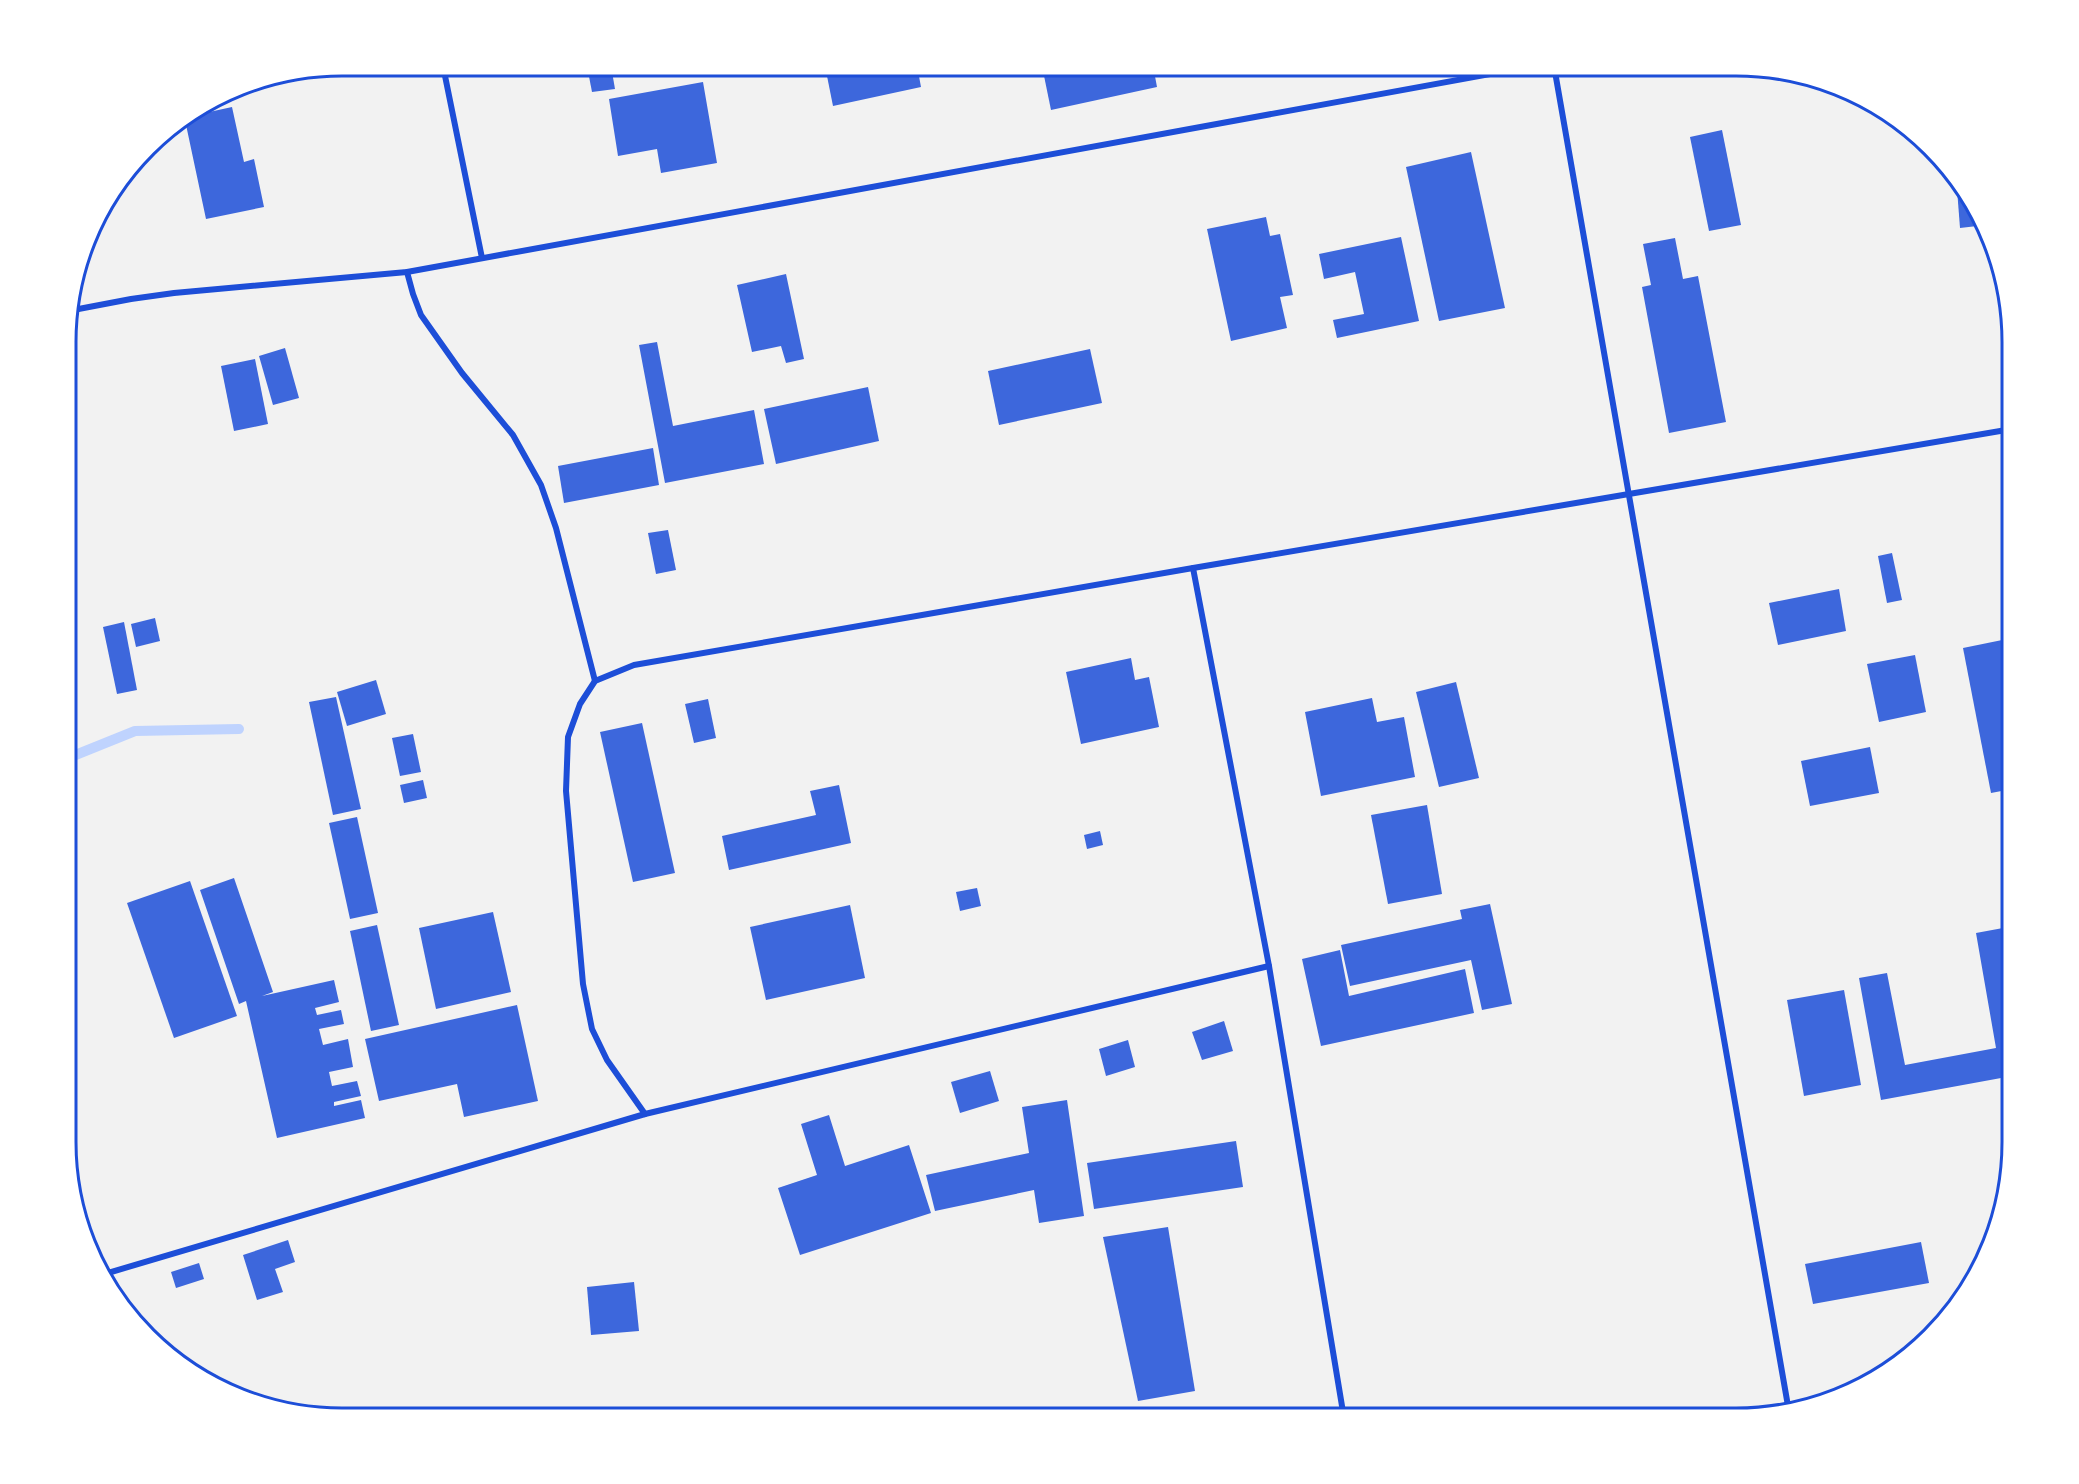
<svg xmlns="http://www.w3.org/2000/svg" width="2079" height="1484" font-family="'IBM Plex Serif',serif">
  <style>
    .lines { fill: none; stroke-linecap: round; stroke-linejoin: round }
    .stream { stroke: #bfd3fe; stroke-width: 10 }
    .building { fill: #3d67dc }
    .minor { stroke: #1d4ed8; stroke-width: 6 }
    .rim { fill: none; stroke: #1d4ed8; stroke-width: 3 }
  </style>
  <rect width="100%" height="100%" fill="#f2f2f2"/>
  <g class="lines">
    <path class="stream" d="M68,758L135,731L239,729"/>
  </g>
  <g class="building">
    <path d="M587,66H611L615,89L592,92Z"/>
    <path d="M683,66H703L704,73L685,76Z"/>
    <path d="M825,66H917L921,87L833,106Z"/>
    <path d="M1042,66H1153L1157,87L1051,110Z"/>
    <path d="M260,82L261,89L224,95L237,87Z"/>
    <path d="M703,82L717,163L661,173L657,149L618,156L609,99Z"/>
    <path d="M232,107L244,162L254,159L264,207L206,219L185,120L191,116Z"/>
    <path d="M1722,130L1741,225L1709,231L1690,137Z"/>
    <path d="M1471,152L1505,308L1439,321L1406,167Z"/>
    <path d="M1957,189H1959L1984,220L1986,225L1960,228Z"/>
    <path d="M1266,217L1270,236L1280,234L1293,295L1280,297L1287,328L1231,341L1207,229Z"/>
    <path d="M1401,237L1419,321L1337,338L1333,320L1364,314L1355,272L1324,279L1319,254Z"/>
    <path d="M1675,238L1683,279L1698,276L1726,422L1669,433L1642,287L1651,285L1643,244Z"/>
    <path d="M786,274L804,359L786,363L781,346L752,352L737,285Z"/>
    <path d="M657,342L673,426L754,410L764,464L665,483L639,345Z"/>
    <path d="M285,348L299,398L273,405L259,356Z"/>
    <path d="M1090,349L1102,403L999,425L988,371Z"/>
    <path d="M255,359L268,424L234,431L221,366Z"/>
    <path d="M868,387L879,441L776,464L764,409Z"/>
    <path d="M653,448L659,485L564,503L558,466Z"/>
    <path d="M668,530L676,570L656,574L648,533Z"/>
    <path d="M1892,553L1902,600L1887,603L1878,556Z"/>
    <path d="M1839,589L1846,631L1778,645L1769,603Z"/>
    <path d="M155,618L160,641L136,647L131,624Z"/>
    <path d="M124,622L137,690L117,694L103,627Z"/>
    <path d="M2012,638V789L1991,793L1963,648Z"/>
    <path d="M1915,655L1926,712L1879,722L1867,664Z"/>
    <path d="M1131,658L1135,680L1149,677L1159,727L1081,744L1066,672Z"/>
    <path d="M376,680L386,714L347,726L337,692Z"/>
    <path d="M1456,682L1479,778L1439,787L1416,692Z"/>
    <path d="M336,697L361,809L333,815L309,702Z"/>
    <path d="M1372,698L1377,722L1404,717L1415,777L1321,796L1305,712Z"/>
    <path d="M708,699L716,738L694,743L685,704Z"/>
    <path d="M642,723L675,873L633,882L600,732Z"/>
    <path d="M413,734L421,772L400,776L392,738Z"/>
    <path d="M1870,747L1879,793L1810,806L1801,761Z"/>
    <path d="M423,780L427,798L404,803L400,785Z"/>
    <path d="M839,785L851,843L729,870L722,836L816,815L810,791Z"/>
    <path d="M1427,805L1442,894L1388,904L1371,815Z"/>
    <path d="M357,817L378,913L350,919L329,823Z"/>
    <path d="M1100,831L1103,845L1087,849L1084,835Z"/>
    <path d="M234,878L273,992L262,996L334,980L339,1002L315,1008L317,1015L341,1010L344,1024L319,1029L323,1045L348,1039L353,1067L329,1072L332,1086L357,1081L361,1096L334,1102V1106L361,1100L365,1118L277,1138L246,1001L239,1004L200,890Z"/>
    <path d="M190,881L237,1016L174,1038L127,903Z"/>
    <path d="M977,888L981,906L960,911L956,892Z"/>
    <path d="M1490,904L1512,1004L1482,1010L1471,960L1350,986L1341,945L1462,919L1460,910Z"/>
    <path d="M850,905L865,978L766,1000L750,927Z"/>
    <path d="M493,912L511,992L436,1009L419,928Z"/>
    <path d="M377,925L399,1025L371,1031L350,931Z"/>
    <path d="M2003,928L2012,978V1076L1881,1100L1859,978L1887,973L1905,1065L1996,1048L1976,933Z"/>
    <path d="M1340,950L1349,996L1465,969L1474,1013L1321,1046L1302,959Z"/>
    <path d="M1844,990L1861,1085L1804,1096L1787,1000Z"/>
    <path d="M517,1005L538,1101L464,1117L457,1084L379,1101L365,1039Z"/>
    <path d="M1224,1021L1233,1051L1202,1060L1192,1032Z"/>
    <path d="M1128,1040L1135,1067L1106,1076L1099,1049Z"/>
    <path d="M990,1071L999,1101L960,1113L951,1082Z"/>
    <path d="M1067,1100L1084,1216L1039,1223L1034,1190L935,1211L926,1175L1029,1153L1022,1107Z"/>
    <path d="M829,1115L845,1166L909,1145L931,1213L800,1255L778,1188L817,1175L801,1124Z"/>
    <path d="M1236,1141L1243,1187L1094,1209L1087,1163Z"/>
    <path d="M1168,1227L1195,1391L1138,1401L1103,1237Z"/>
    <path d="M288,1240L295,1262L275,1269L283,1292L257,1300L243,1255Z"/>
    <path d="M1921,1242L1929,1283L1813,1304L1805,1264Z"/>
    <path d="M199,1263L204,1279L176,1288L171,1272Z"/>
    <path d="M634,1282L639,1331L591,1335L587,1287Z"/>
  </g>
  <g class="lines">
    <g class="minor">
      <path d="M443,66L482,258"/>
      <path d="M1554,66L1788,1406"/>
      <path d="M407,272L413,294L421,315L462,373L513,435L541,485L556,528L595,681"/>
      <path d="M68,311L131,299L174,293L407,272L1534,66"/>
      <path d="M1193,568L1269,966L1344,1418"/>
      <path d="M645,1114L607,1060L592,1029L583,984L566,791L568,737L580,704L595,681L634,665L1193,568L2012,429"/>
      <path d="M101,1275L645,1114L1269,966"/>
    </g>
  </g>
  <path d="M0 0H2079V1484H0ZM342 76H1736A266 266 0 0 1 2002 342V1142A266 266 0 0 1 1736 1408H342A266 266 0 0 1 76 1142V342A266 266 0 0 1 342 76Z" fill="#fff" fill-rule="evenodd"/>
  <path class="rim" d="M342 76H1736A266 266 0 0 1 2002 342V1142A266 266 0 0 1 1736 1408H342A266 266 0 0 1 76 1142V342A266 266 0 0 1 342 76Z"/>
</svg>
